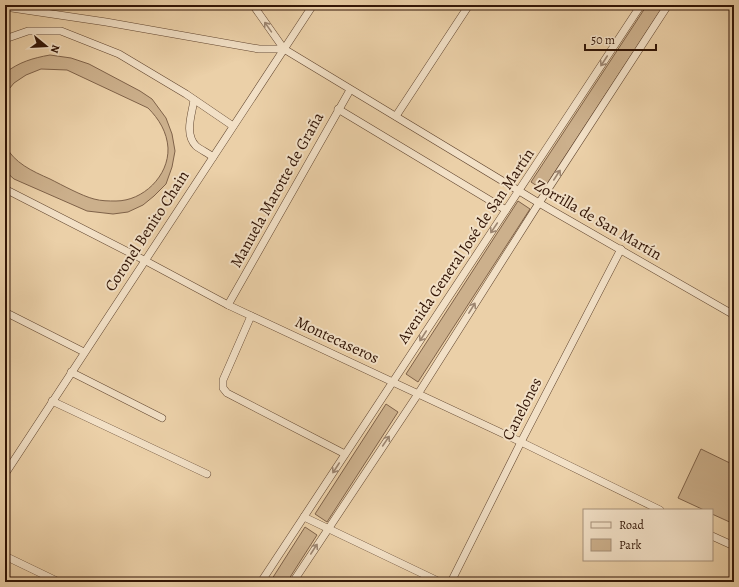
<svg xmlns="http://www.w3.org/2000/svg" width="739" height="587" font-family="Alegreya,serif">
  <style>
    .green { fill: #ccb08c; stroke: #7f6249 }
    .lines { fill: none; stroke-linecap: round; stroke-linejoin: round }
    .street-casing { stroke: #60442e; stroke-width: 8 }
    .street { stroke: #f2e0c6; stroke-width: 7 }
    .oneway { stroke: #9c8570 }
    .labels { text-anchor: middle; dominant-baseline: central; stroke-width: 4; stroke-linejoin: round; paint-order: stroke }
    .street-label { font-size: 16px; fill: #321506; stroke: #f2e0c6 }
  </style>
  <rect width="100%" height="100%" fill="#ebd0a8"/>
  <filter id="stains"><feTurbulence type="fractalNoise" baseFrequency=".005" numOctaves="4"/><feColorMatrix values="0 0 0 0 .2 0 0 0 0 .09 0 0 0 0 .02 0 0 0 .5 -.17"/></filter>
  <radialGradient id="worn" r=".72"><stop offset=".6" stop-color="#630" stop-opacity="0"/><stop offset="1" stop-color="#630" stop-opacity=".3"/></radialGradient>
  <g class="green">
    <path d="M647,5H664L543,190L531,182Z"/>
    <path d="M50,55L71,58L89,64L140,91L152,99L166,118L172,134L175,151L172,167L166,184L154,196L143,205L128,212L113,214L87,211L14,179L5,171V145C14,163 32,171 50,179C62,185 82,196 94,199C101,201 109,201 116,201C143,201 169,176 168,148C167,132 159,119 148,108L67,70L41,69L26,75L14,83L5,94V73C19,62 33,58 50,55Z"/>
    <path d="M518,201L530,209L418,382L406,374Z"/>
    <path d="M386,404L398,412L327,522L315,514Z"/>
    <path d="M701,449L734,465V524L712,514V510H704L678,498Z"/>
    <path d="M305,527L317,535L287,582H270Z"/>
  </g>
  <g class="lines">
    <defs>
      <g id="street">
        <path d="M253,5L284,49L539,203L734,315"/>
        <path d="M5,7L106,22L259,49H284"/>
        <path d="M5,39L28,31H61L119,54L186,94L233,126"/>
        <path d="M194,100C192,114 184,134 196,146C201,150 208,153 213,157"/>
        <path d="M338,109L506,210"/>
        <path d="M396,116L469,5"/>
        <path d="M5,189L144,260L228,305L521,442L660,510"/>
        <path d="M228,305L350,90"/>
        <path d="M5,312L84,352"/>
        <path d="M251,316L223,380V388L227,393L345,454"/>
        <path d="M71,372L162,418"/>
        <path d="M52,401L207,474"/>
        <path d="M5,474L313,5"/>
        <path d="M304,517L440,582"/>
        <path d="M712,536L734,546"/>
        <path d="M5,556L59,582"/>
        <path d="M261,582L641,5"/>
        <path d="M293,582L418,394L539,203L668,5"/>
        <path d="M451,582L521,442L621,249"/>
      </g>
    </defs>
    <use href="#street" class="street-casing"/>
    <use href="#street" class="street"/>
  </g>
  <defs><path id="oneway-shaft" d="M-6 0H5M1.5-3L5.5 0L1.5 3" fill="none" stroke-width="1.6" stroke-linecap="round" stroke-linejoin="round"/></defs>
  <g class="oneway">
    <use href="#oneway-shaft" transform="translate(268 27) rotate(-125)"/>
    <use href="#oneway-shaft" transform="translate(604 61) rotate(123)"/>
    <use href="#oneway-shaft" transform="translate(557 175) rotate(-57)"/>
    <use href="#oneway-shaft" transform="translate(494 228) rotate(124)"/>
    <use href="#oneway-shaft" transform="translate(472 308) rotate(-58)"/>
    <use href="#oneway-shaft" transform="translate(423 336) rotate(123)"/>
    <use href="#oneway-shaft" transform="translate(386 441) rotate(-56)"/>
    <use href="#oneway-shaft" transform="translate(336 468) rotate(123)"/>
    <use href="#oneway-shaft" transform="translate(314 549) rotate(-57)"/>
  </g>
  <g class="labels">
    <g class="street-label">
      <text transform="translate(277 190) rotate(-61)">Manuela Marotte de Graña</text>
      <text transform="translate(598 220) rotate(30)">Zorrilla de San Martín</text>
      <text transform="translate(147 231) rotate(-57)">Coronel Benito Chain</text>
      <text transform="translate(466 246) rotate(-56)">Avenida General José de San Martín</text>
      <text transform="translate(337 340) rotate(25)">Montecaseros</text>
      <text transform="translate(522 409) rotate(-63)">Canelones</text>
    </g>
  </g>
  <rect width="739" height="587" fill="none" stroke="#ebd0a8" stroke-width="20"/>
  <rect x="6" y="6" width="727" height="575" fill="none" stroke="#321506" stroke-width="2"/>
  <rect x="10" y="10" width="719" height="567" fill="none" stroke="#321506"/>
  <rect x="583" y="509" width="130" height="52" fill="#f2e0c6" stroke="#a58f79"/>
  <rect x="591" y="522" width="20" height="6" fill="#f2e0c6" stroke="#a58f79"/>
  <text x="619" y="529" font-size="12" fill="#321506">Road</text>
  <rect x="591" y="539" width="20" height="12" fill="#ccb08c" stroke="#a58f79"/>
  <text x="619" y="549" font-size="12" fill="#321506">Park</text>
  <g transform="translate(46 46) rotate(108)" stroke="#f2e0c6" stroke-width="3" paint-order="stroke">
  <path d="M0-3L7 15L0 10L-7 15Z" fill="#321506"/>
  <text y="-6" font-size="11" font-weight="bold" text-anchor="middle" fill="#321506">N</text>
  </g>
  <path d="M585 44v6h71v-6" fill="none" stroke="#321506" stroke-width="2"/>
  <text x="591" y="44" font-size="12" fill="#321506" stroke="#f2e0c6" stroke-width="3" paint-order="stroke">50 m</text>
  <rect width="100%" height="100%" filter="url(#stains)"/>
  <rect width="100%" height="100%" fill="url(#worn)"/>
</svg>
